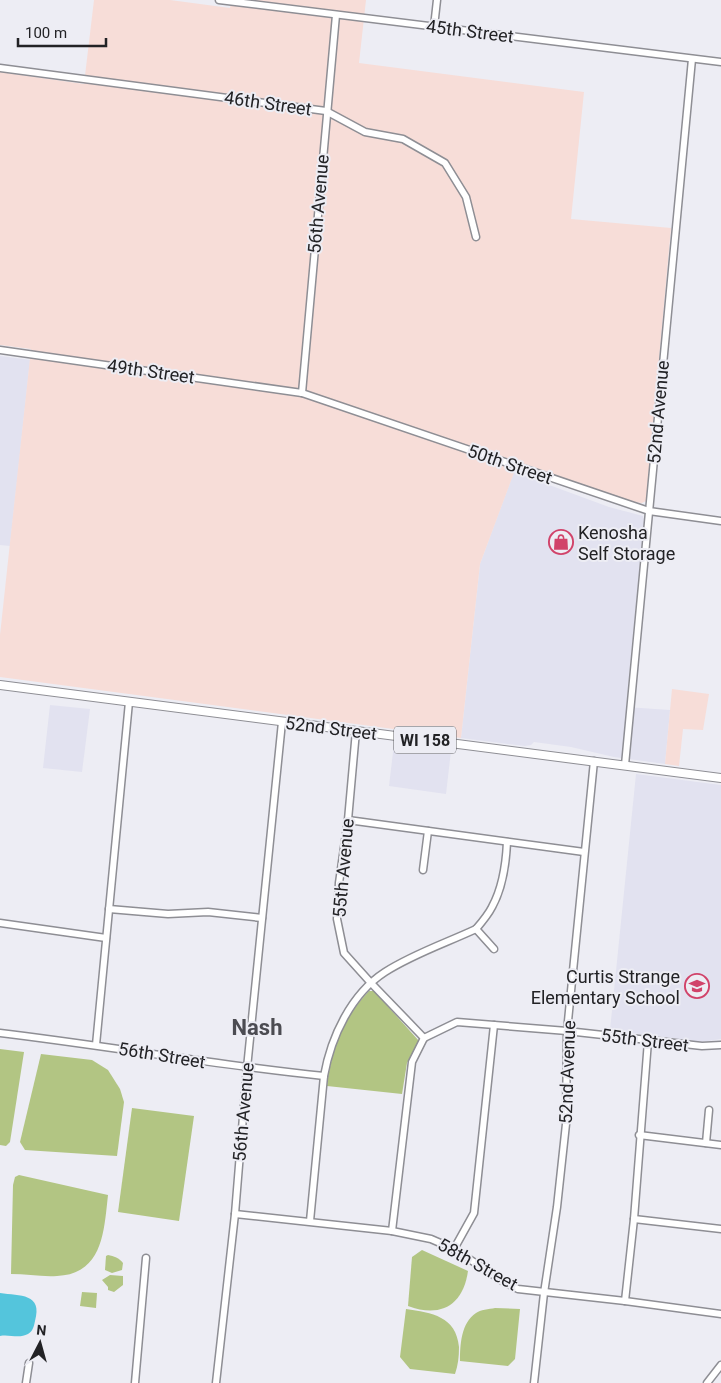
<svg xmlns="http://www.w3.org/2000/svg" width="721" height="1383" font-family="Roboto,sans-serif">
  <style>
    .built { fill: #e2e2f0 }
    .industrial { fill: #f7ddd8 }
    .green { fill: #b2c583 }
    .water { fill: #54c5dc }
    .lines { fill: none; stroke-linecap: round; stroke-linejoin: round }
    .minor-casing { stroke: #8e8e94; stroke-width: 9 }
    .major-casing { stroke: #8e8e94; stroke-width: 10 }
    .minor { stroke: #fff; stroke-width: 6 }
    .major { stroke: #fff; stroke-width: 8 }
    .labels { text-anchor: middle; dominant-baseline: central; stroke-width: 4; stroke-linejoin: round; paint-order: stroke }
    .shield { fill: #ededf4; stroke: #5f5f63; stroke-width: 1 }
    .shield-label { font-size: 16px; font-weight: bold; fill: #222225 }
    .street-label { font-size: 18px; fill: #222225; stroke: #ededf4 }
    .poi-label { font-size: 18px; fill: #222225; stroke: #ededf4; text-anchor: start }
    .district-label { font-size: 22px; font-weight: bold; fill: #4c4c52; stroke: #ededf4 }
  </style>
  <rect width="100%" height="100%" fill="#ededf4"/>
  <g class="built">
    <path d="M0,356L30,360L10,546L0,545Z"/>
    <path d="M514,472L609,507L643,516L644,520L626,707L670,710L665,764L614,757L571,747L534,742L531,745L525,746L461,738L480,564Z"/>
    <path d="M50,705L90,709L82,772L43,768Z"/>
    <path d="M394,744L451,751L446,794L389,786Z"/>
    <path d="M636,774L721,785V1039L701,1042L610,1030Z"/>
  </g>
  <g class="industrial">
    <path d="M94,0H170L230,8L231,0H366L359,63L584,92L571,219L671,228L646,501L642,503L634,502L518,462L480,564L461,738L0,677V635L31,349L0,345V72L84,84Z"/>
    <path d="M672,689L709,694L703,730L683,729L679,766L665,764Z"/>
  </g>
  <g class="green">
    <path d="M369,991H374L419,1041L407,1063L402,1094L327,1086C331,1051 343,1018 369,991Z"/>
    <path d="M0,1049L24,1052L10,1142L6,1146L0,1145Z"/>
    <path d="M41,1054L92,1060L108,1070L120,1089L124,1102L117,1156L25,1150L20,1142Z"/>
    <path d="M132,1108L194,1116L179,1221L118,1212Z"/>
    <path d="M19,1175L108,1195C104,1231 103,1274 57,1276C42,1277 26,1274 11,1274L13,1185L15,1177Z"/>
    <path d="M422,1250L468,1271C463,1306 440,1318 408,1306L412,1257Z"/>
    <path d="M108,1255C114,1256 119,1258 123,1263L122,1270L112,1273L105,1270L106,1256Z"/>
    <path d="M110,1275L123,1276V1285L114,1292L108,1290V1287L102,1280Z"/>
    <path d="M82,1292L97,1293L96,1308L80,1306Z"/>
    <path d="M495,1308L520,1309L515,1359L508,1366L460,1361C460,1345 461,1323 476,1313C480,1310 489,1309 495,1308Z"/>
    <path d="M406,1309C432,1313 456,1316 459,1347C459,1357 458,1365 455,1374L410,1369L400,1357Z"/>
  </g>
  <path class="water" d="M0,1293C20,1296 43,1293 35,1321C34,1326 33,1331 28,1334C19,1339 9,1334 0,1336Z"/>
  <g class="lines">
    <defs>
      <g id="minor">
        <path d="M219,0L721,62"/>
        <path d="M434,27L437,0"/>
        <path d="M0,68L326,111L365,132L403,139L445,163L466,197L476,237"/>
        <path d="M0,350L302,393L649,511L721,521"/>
        <path d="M302,393L336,15"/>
        <path d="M356,731L348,820L339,883L337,919L344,953L371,983L424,1038"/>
        <path d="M625,765L692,59"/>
        <path d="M348,820L584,852"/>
        <path d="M423,870L428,831"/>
        <path d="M109,909L168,914L208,912L262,918"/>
        <path d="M0,923L106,938"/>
        <path d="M476,929C482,922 488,915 492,907C503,887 506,864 507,842"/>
        <path d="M476,929L494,949"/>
        <path d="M0,1033C108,1046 216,1065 324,1076"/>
        <path d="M424,1038L457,1022L567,1031L702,1046L721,1045"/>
        <path d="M96,1045L129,702"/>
        <path d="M639,1135L721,1145"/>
        <path d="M706,1143L709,1110"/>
        <path d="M235,1214L392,1231L431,1239L454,1249L504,1282L518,1289L625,1301L721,1314"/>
        <path d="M634,1219L721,1229"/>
        <path d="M310,1221L324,1076C331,1037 351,994 385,972C413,954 446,943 476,929"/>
        <path d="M392,1231L412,1062L424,1038"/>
        <path d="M454,1249L474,1213L494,1025"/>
        <path d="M625,1301L634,1219L648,1041"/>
        <path d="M26,1383L29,1363"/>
        <path d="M135,1383L146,1258"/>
        <path d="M216,1383L235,1214L247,1068L282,722"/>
        <path d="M534,1383L544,1293L557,1207L566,1124L567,1031L594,761"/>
        <path d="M707,1383L721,1365"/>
      </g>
      <path id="major" d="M0,685L721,778"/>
    </defs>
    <use href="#minor" class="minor-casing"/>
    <use href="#major" class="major-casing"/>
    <use href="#minor" class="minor"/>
    <use href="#major" class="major"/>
  </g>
  <defs>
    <symbol id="shop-ring" viewBox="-11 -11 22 22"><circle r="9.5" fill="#ededf4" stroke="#d1436a" stroke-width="1.5"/><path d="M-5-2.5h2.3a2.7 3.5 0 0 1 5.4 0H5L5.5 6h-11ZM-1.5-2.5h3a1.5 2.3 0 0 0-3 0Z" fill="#d1436a"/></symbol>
    <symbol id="school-ring" viewBox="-11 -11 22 22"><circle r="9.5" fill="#ededf4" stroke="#d1436a" stroke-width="1.5"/><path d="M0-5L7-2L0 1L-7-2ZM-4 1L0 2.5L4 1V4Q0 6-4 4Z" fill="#d1436a"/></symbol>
  </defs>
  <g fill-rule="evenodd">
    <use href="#shop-ring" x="547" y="528" width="28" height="28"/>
    <use href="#school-ring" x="683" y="972" width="28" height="28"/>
  </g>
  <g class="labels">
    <rect class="shield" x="394" y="726.5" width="62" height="27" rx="4"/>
    <g class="shield-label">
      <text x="425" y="740">WI 158</text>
    </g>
    <g class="street-label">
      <text transform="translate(470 31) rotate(7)">45th Street</text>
      <text transform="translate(268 103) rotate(8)">46th Street</text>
      <text transform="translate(318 204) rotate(-85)">56th Avenue</text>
      <text transform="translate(151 371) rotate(8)">49th Street</text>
      <text transform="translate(658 412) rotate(-85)">52nd Avenue</text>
      <text transform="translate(510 464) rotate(19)">50th Street</text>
      <text transform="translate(331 728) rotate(7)">52nd Street</text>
      <text transform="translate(343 868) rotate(-85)">55th Avenue</text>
      <text transform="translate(645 1040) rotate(7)">55th Street</text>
      <text transform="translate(162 1055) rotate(9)">56th Street</text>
      <text transform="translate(567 1072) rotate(-88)">52nd Avenue</text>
      <text transform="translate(243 1112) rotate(-85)">56th Avenue</text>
      <text transform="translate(478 1264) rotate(29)">58th Street</text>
    </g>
    <g class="poi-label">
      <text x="578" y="532">Kenosha<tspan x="578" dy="21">Self Storage</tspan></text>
      <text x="680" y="976" text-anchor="end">Curtis Strange<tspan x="680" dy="21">Elementary School</tspan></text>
    </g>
    <g class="district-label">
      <text x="257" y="1027">Nash</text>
    </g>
  </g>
  <g transform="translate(40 1343) rotate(6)" stroke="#ededf4" stroke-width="4" paint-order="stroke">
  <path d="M0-4L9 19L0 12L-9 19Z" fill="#222225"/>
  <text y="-8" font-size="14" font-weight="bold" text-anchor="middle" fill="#222225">N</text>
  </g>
  <path d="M18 38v8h88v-8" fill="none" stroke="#222225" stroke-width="2.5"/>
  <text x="25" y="38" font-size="15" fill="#222225" stroke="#ededf4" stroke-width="4" paint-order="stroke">100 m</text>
</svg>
